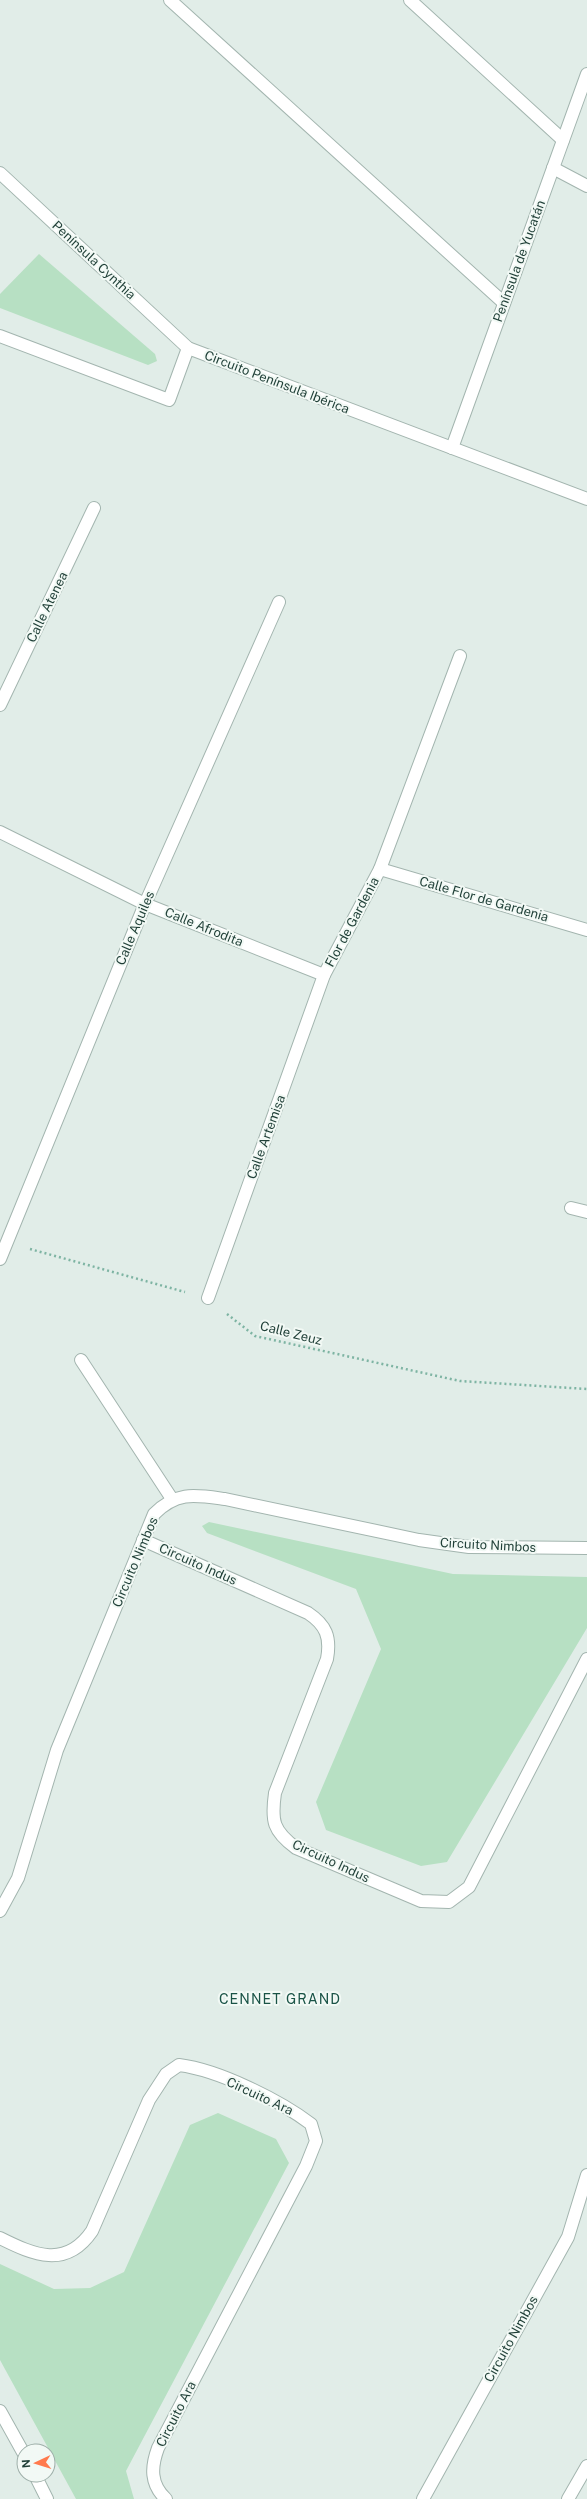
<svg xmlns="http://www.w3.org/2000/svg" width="587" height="2499" font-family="'Public Sans',sans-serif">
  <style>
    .green { fill: #b7e0c3 }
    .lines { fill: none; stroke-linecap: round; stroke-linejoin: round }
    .service-casing { stroke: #a3b5af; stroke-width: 14 }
    .pedestrian-casing { stroke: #a3b5af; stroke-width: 14 }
    .minor-casing { stroke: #a3b5af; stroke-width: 14 }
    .path { stroke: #7eb4a3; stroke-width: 2.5; stroke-dasharray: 2 3; stroke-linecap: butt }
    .service { stroke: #fff; stroke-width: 12 }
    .pedestrian { stroke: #fff; stroke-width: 12 }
    .minor { stroke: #fff; stroke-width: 12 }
    .labels { text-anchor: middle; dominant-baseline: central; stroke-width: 4; stroke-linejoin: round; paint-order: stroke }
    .street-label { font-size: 13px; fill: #1f3f37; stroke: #f2f9f5 }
    .neighbourhood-label { font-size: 14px; letter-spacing: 1px; fill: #195346; stroke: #f2f9f5 }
  </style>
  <rect width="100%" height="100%" fill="#e1ede8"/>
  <g class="green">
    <path d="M39,254L155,354L157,361L148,365L0,308V294Z"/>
    <path d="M209,1522L453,1574L587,1577V1628L447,1862L421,1866L326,1830L316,1802L381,1649L356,1589L207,1533L202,1526Z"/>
    <path d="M218,2113L276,2139L289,2163L126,2471L134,2499H76L0,2360V2264L54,2289L90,2288L124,2272L190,2125Z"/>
  </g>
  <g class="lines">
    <defs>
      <path id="service" d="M410,0L563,140"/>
      <path id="pedestrian" d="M81,1360L172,1499"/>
      <g id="minor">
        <path d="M170,0L504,303"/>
        <path d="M553,168L587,186"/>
        <path d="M0,173L188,348"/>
        <path d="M0,336L169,400L188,348L587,499"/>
        <path d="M452,448L587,74"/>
        <path d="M0,705L94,508"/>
        <path d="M0,832L145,904L324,975"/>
        <path d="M380,869L587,930"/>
        <path d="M571,1208L587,1212"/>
        <path d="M0,1259L145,904L279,602"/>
        <path d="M208,1298L324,975L380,869L460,656"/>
        <path d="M143,1540L308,1613C326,1625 331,1637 327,1659L275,1793C271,1821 273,1831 296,1848L421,1901L449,1902L469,1887L587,1659"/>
        <path d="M0,1911L18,1878L57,1750L154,1514C177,1491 195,1495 225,1499L419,1540L469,1547L587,1548"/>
        <path d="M0,2238C34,2255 66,2269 92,2231L149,2100L166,2074L179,2065C219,2070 279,2100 311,2124L316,2141L306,2166L158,2448C151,2467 150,2484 166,2499"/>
        <path d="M0,2411L24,2454"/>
        <path d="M35,2475L47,2499"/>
        <path d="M423,2499L568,2237L587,2175"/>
        <path d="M568,2499L587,2466"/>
      </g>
    </defs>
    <use href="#service" class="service-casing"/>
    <use href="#pedestrian" class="pedestrian-casing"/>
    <use href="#minor" class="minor-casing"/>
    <g class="path">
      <path d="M30,1249L185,1292"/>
      <path d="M227,1314L255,1336L460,1381L587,1389"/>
    </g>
    <use href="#service" class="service"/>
    <use href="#pedestrian" class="pedestrian"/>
    <use href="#minor" class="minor"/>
  </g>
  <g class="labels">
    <g class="street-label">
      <text transform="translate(94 260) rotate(43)">Península Cynthia</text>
      <text transform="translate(519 261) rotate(-70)">Península de Yucatán</text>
      <text transform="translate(277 382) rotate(21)">Circuito Península Ibérica</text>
      <text transform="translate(47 607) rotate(-64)">Calle Atenea</text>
      <text transform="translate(484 899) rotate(16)">Calle Flor de Gardenia</text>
      <text transform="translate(352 922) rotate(-62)">Flor de Gardenia</text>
      <text transform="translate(204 927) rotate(22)">Calle Afrodita</text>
      <text transform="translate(135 928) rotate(-67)">Calle Aquiles</text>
      <text transform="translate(266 1137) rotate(-70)">Calle Artemisa</text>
      <text transform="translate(291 1333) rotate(14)">Calle Zeuz</text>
      <text transform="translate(488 1545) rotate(3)">Circuito Nimbos</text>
      <text transform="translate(135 1562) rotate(-67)">Circuito Nimbos</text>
      <text transform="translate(198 1564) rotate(24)">Circuito Indus</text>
      <text transform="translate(331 1861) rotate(25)">Circuito Indus</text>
      <text transform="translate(260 2096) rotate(25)">Circuito Ara</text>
      <text transform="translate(511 2339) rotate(-61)">Circuito Nimbos</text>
      <text transform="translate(176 2414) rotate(-63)">Circuito Ara</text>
    </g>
    <g class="neighbourhood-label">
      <text x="280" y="1999">CENNET GRAND</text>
    </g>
  </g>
  <g transform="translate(36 2463) rotate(266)"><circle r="19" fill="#f2f9f5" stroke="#9eafa9"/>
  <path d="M0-3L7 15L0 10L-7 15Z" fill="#ff7a4d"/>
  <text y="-6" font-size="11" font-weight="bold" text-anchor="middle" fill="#1f3f37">N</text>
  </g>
</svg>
